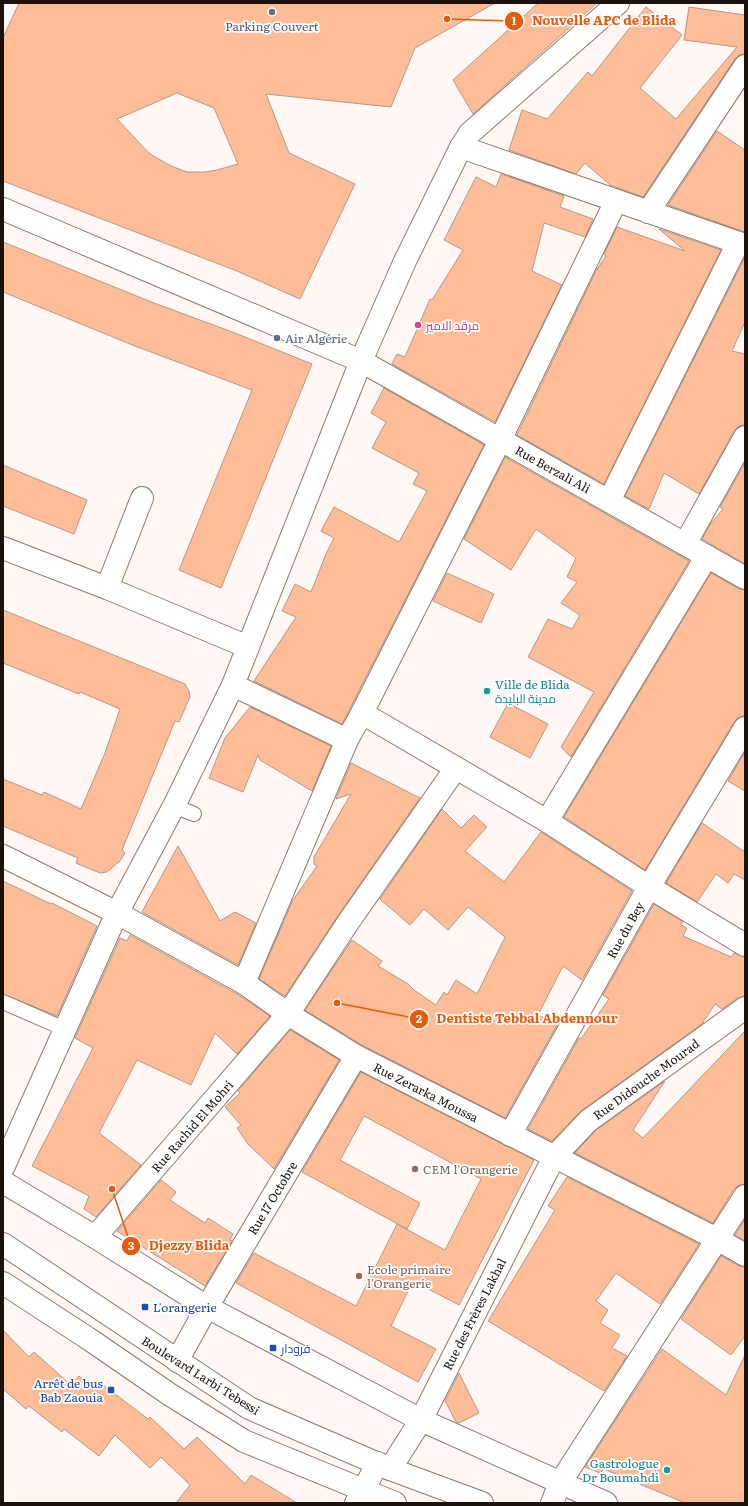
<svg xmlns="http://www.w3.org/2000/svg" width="748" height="1506" font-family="Literata,Cairo,serif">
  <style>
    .building { fill: #febc97; stroke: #b59788; fill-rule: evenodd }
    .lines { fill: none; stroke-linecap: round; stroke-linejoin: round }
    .service-casing { stroke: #937768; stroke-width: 16 }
    .minor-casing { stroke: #937768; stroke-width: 24 }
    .tertiary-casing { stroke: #937768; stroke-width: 24 }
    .primary-casing { stroke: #937768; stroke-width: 24 }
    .service { stroke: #fff; stroke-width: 14 }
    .minor { stroke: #fff; stroke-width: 22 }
    .tertiary { stroke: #fff; stroke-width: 22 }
    .primary { stroke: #fff; stroke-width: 22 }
    .service-dot { fill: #5c6f8a; stroke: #fff; stroke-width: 1.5 }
    .hotel-dot { fill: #d1479c; stroke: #fff; stroke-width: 1.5 }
    .culture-dot { fill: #0f9aa8; stroke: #fff; stroke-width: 1.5 }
    .education-dot { fill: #8d6e63; stroke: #fff; stroke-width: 1.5 }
    .transit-dot { fill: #1a4fb4; stroke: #fff; stroke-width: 1.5 }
    .labels { text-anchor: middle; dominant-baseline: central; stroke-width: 3.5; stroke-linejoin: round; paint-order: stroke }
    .service-label { font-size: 12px; fill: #4e5e75; stroke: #fff }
    .hotel-label { font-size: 12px; fill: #b23c85; stroke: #fff; text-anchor: start }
    .street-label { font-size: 12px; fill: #1c120c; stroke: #fff }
    .culture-label { font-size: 12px; fill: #0d838f; stroke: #fff; text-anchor: start }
    .education-label { font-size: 12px; fill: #785e54; stroke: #fff; text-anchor: start }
    .transit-label { font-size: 12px; fill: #164399; stroke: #fff; text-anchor: start }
    .leader { fill: none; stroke: #e8590c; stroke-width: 1.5 }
    .callout-dot { fill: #e8590c; stroke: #fff; stroke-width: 1.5 }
    .mark-label { font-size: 12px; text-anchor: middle; font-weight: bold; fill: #fff }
    .callout-label { font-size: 13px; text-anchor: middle; font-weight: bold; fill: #e8590c; stroke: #fff; stroke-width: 3.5; stroke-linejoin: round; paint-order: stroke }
  </style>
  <rect width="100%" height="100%" fill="#fef7f4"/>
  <g class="building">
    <path d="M19,3H495L415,48L391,107L266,94L289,153L355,184L300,299L237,271L3,181V38ZM177,93L214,108L238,164L217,170L205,172H187L171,166L150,154L117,119Z"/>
    <path d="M538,3H597L473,114L453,80Z"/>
    <path d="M646,7L682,35L640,88L676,119L737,47L684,40L689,7L745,15V54L739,55L735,59L643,197L610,185L585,163L576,174L509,150L522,110L547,119L588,72L592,76Z"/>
    <path d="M717,131L745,150V232L668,205Z"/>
    <path d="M501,174L564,196L560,207L593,219L585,237L544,223L532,271L562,285L495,422L392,364L397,354L405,357L430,299L432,300L463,250L444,240L476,177L496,187Z"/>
    <path d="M617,227L685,251L659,229L721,250L604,484L517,435L596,271L606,256L604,254Z"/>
    <path d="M3,242L154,303L235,333L312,364L221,588L179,570L252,390L135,346L3,292Z"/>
    <path d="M745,257V322L732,351L745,354V425L739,426L734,431L699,494L664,473L649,509L625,496Z"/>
    <path d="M384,388L484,445L342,724L254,681L296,617L282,611L295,584L311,592L326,554L334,538L321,531L334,507L399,542L427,491L413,484L419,473L372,448L386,422L371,413Z"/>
    <path d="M505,457L689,561L571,757L561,747L594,692L528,657L548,619L572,629L580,615L561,603L577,582L567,577L576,558L536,529L511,570L464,539Z"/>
    <path d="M745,463V564L702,539L711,523L723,509L720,507Z"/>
    <path d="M3,465L87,500L74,534L3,506Z"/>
    <path d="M447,573L494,594L481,623L433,601Z"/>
    <path d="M711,573L739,589L745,590V716L739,717L734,722L645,870L564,817Z"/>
    <path d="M3,610L185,684L189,691L190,697L179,722L175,721L122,850L125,853L120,861L107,872L100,873L76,863L78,858L3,826V779L42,795L44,792L81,809L105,753L120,709L80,692L79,694L3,663Z"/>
    <path d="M508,703L548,724L530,758L490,737Z"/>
    <path d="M250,707L331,746L312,791L260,760L258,755L243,792L209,778L225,738Z"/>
    <path d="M745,752V791L728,781Z"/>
    <path d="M351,763L420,798L337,917L285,996L259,979L293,900L317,866L314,864V857L351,794L336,799Z"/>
    <path d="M442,809L461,828L474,815L487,827L465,851L504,882L541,832L632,891L582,980L563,966L538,1015L557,1025L505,1118L362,1045L305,1010L352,940L382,961L378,966L408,984L414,990L436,1005L444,992L447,995L456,980L477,994L505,937L468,907L448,930L424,909L410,925L380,899Z"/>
    <path d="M702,823L745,852V880L734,874L728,883L716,874L697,902L666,883Z"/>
    <path d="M178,846L220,921L235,912L256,923L238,965L142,912Z"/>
    <path d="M3,881L51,904L52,903L97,926L57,1016L3,994Z"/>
    <path d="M654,904L683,922L681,925L687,928L683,936L731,957L734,953L745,957V996L738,998L722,1009L715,1004L702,1024L581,1111L552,1141L528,1129L579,1038L581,1039L609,999L603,995Z"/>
    <path d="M130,935L237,994L270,1016L237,1054L215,1033L191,1085L137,1060L99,1133L141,1165L96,1217L84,1209L89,1196L32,1166L93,1048L75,1038L120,938L127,941Z"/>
    <path d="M290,1030L339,1060L274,1169L248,1144L237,1128L241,1125L225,1107L240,1093L238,1091Z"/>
    <path d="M745,1031V1184L739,1185L734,1189L713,1223L575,1153L596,1130L665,1081L633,1130L643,1138Z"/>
    <path d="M361,1072L534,1160L459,1305L413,1281L391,1326L436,1349L418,1382L236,1283L254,1253L356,1306L397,1224L445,1250L481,1179L364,1116L340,1160L420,1203L407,1229L302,1172Z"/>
    <path d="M567,1177L699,1244L660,1304L616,1273L596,1301L608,1310L600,1323L620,1335L612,1348L627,1356L604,1391L488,1321L555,1210L548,1206Z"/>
    <path d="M161,1180L176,1192L170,1200L205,1223L208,1218L233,1234L230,1240L232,1241L205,1286L117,1231Z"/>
    <path d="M745,1219V1241L735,1235Z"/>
    <path d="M721,1256L739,1266L745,1267V1336L731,1355L681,1319Z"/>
    <path d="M3,1330L29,1357L34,1352L71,1385L79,1376L97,1390L102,1384L148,1419L150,1417L184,1449L197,1437L245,1484L251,1475L297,1503H176L190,1485L161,1457L150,1468L115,1435L99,1456L64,1429L62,1432L29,1406L26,1409L3,1389Z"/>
    <path d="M662,1349L726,1395L745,1355V1503H685L604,1469L600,1473L585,1467Z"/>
    <path d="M459,1373L479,1413L459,1423L456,1422L445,1401Z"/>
  </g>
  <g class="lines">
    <defs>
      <g id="service">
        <path d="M174,806L194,814"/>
        <path d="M3,1002L65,1029"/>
      </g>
      <g id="minor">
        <path d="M461,147L745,245"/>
        <path d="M3,209L361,361L745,578"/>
        <path d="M648,212L745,66"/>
        <path d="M609,501L738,243"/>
        <path d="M685,544L745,437"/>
        <path d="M3,548L107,588L248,647"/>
        <path d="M107,588L142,498"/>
        <path d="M233,685L347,740"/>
        <path d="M362,713L547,821L649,887L745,945"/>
        <path d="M547,821L707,556"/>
        <path d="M3,856L117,913L244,983L288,1014L356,1056L717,1239L745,1255"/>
        <path d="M244,983L347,740L362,713L500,440L616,201"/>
        <path d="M510,1135L649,887L745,728"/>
        <path d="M3,1182L95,1237L207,1307L421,1420L606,1503"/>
        <path d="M95,1237L288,1014L347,924L456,768"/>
        <path d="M177,1361L207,1307L356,1056"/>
        <path d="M390,1469L421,1420L554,1157L588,1121L745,1008"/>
        <path d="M552,1503L560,1483L745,1196"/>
      </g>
      <g id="tertiary">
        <path d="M3,1168L117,913L174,806L233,685L361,361L405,261L461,147L470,133L618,3"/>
        <path d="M356,1503L378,1463"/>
      </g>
      <g id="primary">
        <path d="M3,1244L249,1408L390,1469L482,1503"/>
        <path d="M3,1283L89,1339L169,1394L244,1441L395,1503"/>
      </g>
    </defs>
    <use href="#service" class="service-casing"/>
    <use href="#minor" class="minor-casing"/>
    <use href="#tertiary" class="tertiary-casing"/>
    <use href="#primary" class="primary-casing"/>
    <use href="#service" class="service"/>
    <use href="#minor" class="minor"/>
    <use href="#tertiary" class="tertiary"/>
    <use href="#primary" class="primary"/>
  </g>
  <g class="service-dot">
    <circle cx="272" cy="12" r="4"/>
    <circle cx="277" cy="338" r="4"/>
  </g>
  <circle class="hotel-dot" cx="418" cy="325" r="4"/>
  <g class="culture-dot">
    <circle cx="487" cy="691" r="4"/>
    <circle cx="667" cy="1470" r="4"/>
  </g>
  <g class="education-dot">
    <circle cx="415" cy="1169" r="4"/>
    <circle cx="359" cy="1276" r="4"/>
  </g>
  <g class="transit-dot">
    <rect x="141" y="1303" width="8" height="8" rx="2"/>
    <rect x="269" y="1344" width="8" height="8" rx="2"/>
    <rect x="107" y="1386" width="8" height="8" rx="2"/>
  </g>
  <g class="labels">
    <g class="service-label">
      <text x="272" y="26">Parking Couvert</text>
      <text x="285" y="338" text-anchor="start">Air Algérie</text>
    </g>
    <g class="hotel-label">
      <text x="426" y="325">مرقد الامير</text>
    </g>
    <g class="street-label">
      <text transform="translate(553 469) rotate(29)">Rue Berzali Ali</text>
      <text transform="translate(625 930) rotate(-61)">Rue du Bey</text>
      <text transform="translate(646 1079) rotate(-36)">Rue Didouche Mourad</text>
      <text transform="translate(426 1092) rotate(27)">Rue Zerarka Moussa</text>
      <text transform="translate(192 1126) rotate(-49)">Rue Rachid El Mohri</text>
      <text transform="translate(272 1198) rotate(-59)">Rue 17 Octobre</text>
      <text transform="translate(474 1314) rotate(-63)">Rue des Frères Lakhal</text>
      <text transform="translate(201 1375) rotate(32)">Boulevard Larbi Tebessi</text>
    </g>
    <g class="culture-label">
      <text x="495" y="684">Ville de Blida<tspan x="495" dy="14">مدينة البليدة</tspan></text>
      <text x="659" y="1463" text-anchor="end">Gastrologue<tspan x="659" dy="14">Dr Boumahdi</tspan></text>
    </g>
    <g class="education-label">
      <text x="423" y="1169">CEM l'Orangerie</text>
      <text x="367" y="1269">Ecole primaire<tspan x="367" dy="14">l'Orangerie</tspan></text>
    </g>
    <g class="transit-label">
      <text x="153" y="1307">L'orangerie</text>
      <text x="281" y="1348">فرودار</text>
      <text x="103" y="1383" text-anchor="end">Arrêt de bus<tspan x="103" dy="14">Bab Zaouia</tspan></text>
    </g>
  </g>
  <path class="leader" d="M447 19L514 21M337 1003L419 1019M112 1189L131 1246"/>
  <g class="callout-dot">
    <circle cx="447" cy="19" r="4"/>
    <circle cx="337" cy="1003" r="4"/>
    <circle cx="112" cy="1189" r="4"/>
    <circle cx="514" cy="21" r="10"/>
    <circle cx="419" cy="1019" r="10"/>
    <circle cx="131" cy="1246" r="10"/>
  </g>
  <g class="mark-label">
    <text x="514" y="25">1</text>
    <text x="419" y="1023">2</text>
    <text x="131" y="1250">3</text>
  </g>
  <g class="callout-label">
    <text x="604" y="25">Nouvelle APC de Blida</text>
    <text x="527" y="1023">Dentiste Tebbal Abdennour</text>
    <text x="189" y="1250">Djezzy Blida</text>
  </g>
  <rect width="748" height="1506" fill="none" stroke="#1c120c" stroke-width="8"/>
</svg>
